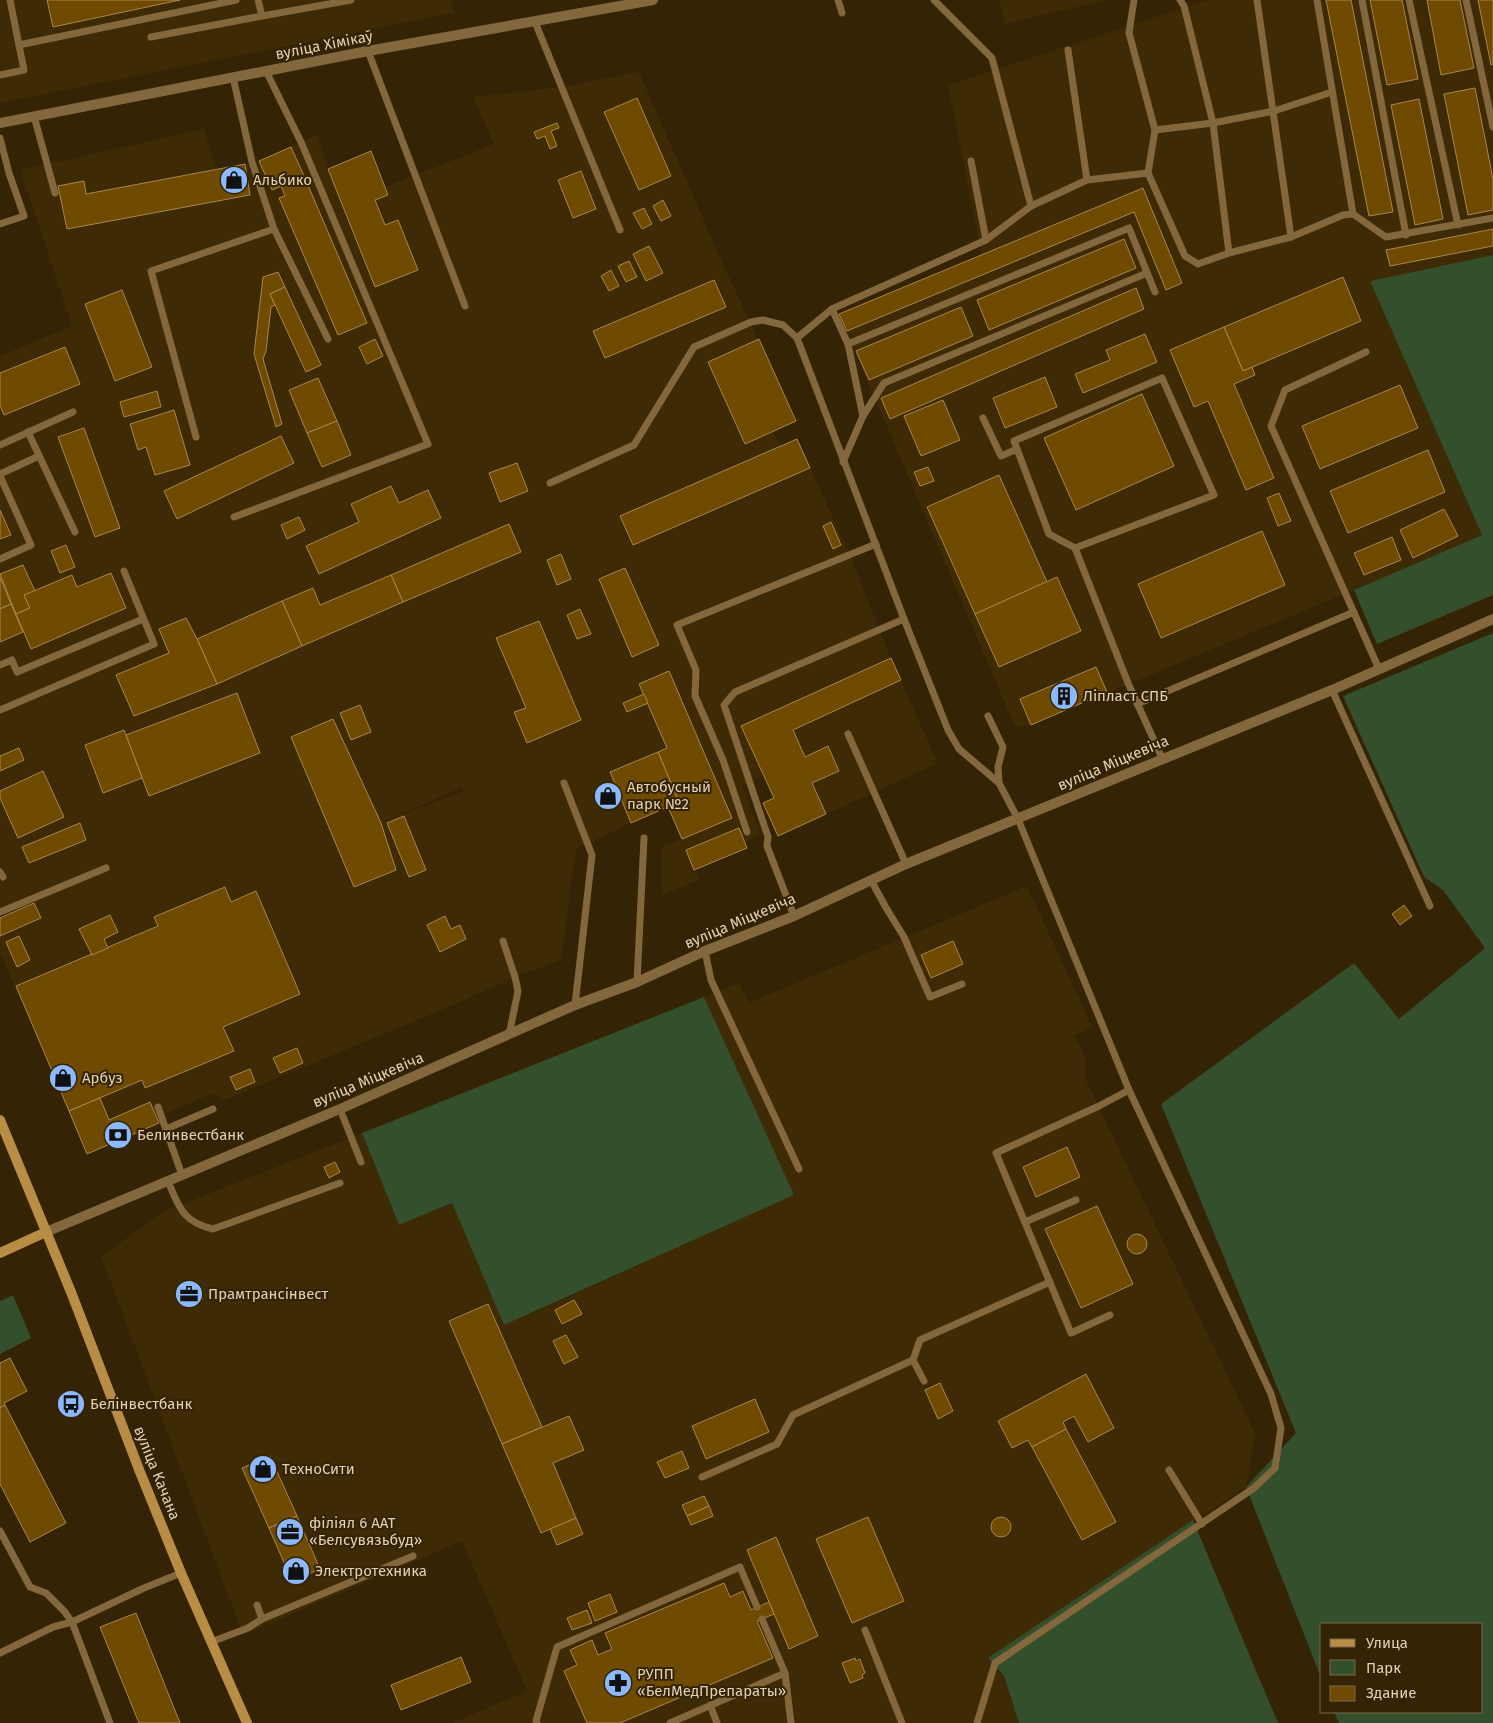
<svg xmlns="http://www.w3.org/2000/svg" width="1493" height="1723" font-family="'Fira Sans',sans-serif">
  <style>
    .built { fill: #3e2a05; fill-rule: evenodd }
    .green { fill: #344f2b }
    .building { fill: #6e4b00; stroke: #aa864d }
    .lines { fill: none; stroke-linecap: round; stroke-linejoin: round }
    .lane { stroke: #83683e; stroke-width: 7 }
    .street { stroke: #83683e; stroke-width: 10 }
    .secondary { stroke: #b88d46; stroke-width: 10 }
    .labels { text-anchor: middle; dominant-baseline: central; stroke-width: 4; stroke-linejoin: round; paint-order: stroke }
    .street-label { font-size: 15px; fill: #e4d1b5; stroke: #342304 }
    .poi-label { font-size: 15px; fill: #e4d1b5; stroke: #342304; text-anchor: start }
  </style>
  <rect width="100%" height="100%" fill="#342304"/>
  <g class="built">
    <path d="M0,0H451L454,13L0,103Z"/>
    <path d="M999,0H1107L1005,24Z"/>
    <path d="M1207,0H1493V255L1370,281L1482,535L1354,590L1031,725L1015,727L839,314L982,255L948,85Z"/>
    <path d="M639,72L723,264L796,421L773,432L781,446L797,439L850,555L891,658L938,763L778,836L763,803L774,797L764,776L742,785L761,835L744,842L747,848L695,870L699,880L662,895L661,847L682,839L668,807L631,823L576,849L561,960L515,977L458,1003L225,1100L213,1093L157,1117L159,1123L87,1154L0,952V356L72,326L20,170L204,129L216,170L259,161L317,134L328,168L371,151L385,187L494,144L473,97L561,87ZM462,787L464,791L396,817L397,816Z"/>
    <path d="M1027,886L1092,1026L1075,1036L1085,1056V1078L1255,1433L1246,1487L988,1658L1004,1676L1019,1723H452L527,1691L462,1541L243,1635L101,1256L165,1211L362,1133L399,1225L452,1203L504,1324L529,1315L793,1195L704,997L739,983L748,1003Z"/>
  </g>
  <g class="green">
    <path d="M1493,255V595L1377,644L1354,590L1482,535L1370,281Z"/>
    <path d="M1493,633V1723H1339L1334,1712H1482V1624H1322V1680L1246,1487L1296,1433L1161,1104L1354,963L1399,1019L1485,948L1443,890L1424,877L1343,696Z"/>
    <path d="M704,997L794,1195L504,1325L452,1203L399,1225L362,1133Z"/>
    <path d="M13,1295L31,1338L0,1354V1301Z"/>
    <path d="M1193,1520L1278,1723H1019L1004,1676L988,1658Z"/>
  </g>
  <g class="building">
    <path d="M47,0H180L53,27Z"/>
    <path d="M1326,0H1351L1393,212L1369,216Z"/>
    <path d="M1370,0H1402L1418,79L1387,85Z"/>
    <path d="M1427,0H1460L1474,68L1441,75Z"/>
    <path d="M1478,0H1493V64L1491,65Z"/>
    <path d="M1475,88L1493,179V210L1468,215L1444,94Z"/>
    <path d="M637,98L671,176L639,190L604,112Z"/>
    <path d="M1419,99L1443,219L1415,225L1391,105Z"/>
    <path d="M557,123L559,128L551,131L557,146L550,149L545,136L537,139L534,132Z"/>
    <path d="M291,147L304,176L272,190L259,161Z"/>
    <path d="M371,151L388,195L375,200L385,225L398,220L418,270L375,287L328,169Z"/>
    <path d="M245,164L250,195L67,229L58,186L84,181L86,194Z"/>
    <path d="M581,171L596,209L573,218L558,180Z"/>
    <path d="M304,176L367,323L338,335L279,198L285,196L281,186Z"/>
    <path d="M1143,188L1182,283L1166,290L1134,212L847,331L839,314Z"/>
    <path d="M663,200L671,216L661,221L653,206Z"/>
    <path d="M644,208L652,224L642,229L633,213Z"/>
    <path d="M1493,229V246L1390,266L1386,250Z"/>
    <path d="M1124,239L1136,268L989,330L977,300Z"/>
    <path d="M649,246L663,273L646,281L633,254Z"/>
    <path d="M629,261L637,277L626,282L618,266Z"/>
    <path d="M611,270L619,286L609,291L601,276Z"/>
    <path d="M278,272L285,287L270,294L275,305L271,307L266,351L263,359L282,424L276,427L254,354L263,277Z"/>
    <path d="M1343,277L1361,321L1243,371L1224,327Z"/>
    <path d="M714,280L726,307L605,358L593,331Z"/>
    <path d="M285,287L321,365L306,372L270,294Z"/>
    <path d="M1136,288L1144,309L890,419L881,398Z"/>
    <path d="M122,290L152,367L115,381L85,304Z"/>
    <path d="M961,307L973,336L869,380L856,351Z"/>
    <path d="M1224,327L1243,371L1252,367L1255,375L1234,384L1274,478L1246,490L1208,401L1194,407L1170,350Z"/>
    <path d="M1145,334L1157,362L1083,393L1075,374L1110,360L1106,350Z"/>
    <path d="M375,339L383,356L367,364L359,347Z"/>
    <path d="M759,339L796,421L745,444L708,362Z"/>
    <path d="M65,347L80,384L4,415L0,406V373Z"/>
    <path d="M1045,377L1057,407L1005,428L993,398Z"/>
    <path d="M318,378L337,421L307,433L289,390Z"/>
    <path d="M1400,385L1418,428L1320,469L1302,426Z"/>
    <path d="M157,391L161,407L124,417L120,402Z"/>
    <path d="M1142,394L1174,466L1076,510L1044,438Z"/>
    <path d="M943,400L960,440L921,456L904,416Z"/>
    <path d="M174,410L190,465L155,475L146,447L138,450L130,424Z"/>
    <path d="M337,421L351,455L322,467L307,433Z"/>
    <path d="M84,428L120,528L95,537L58,437Z"/>
    <path d="M281,436L294,463L177,519L164,491Z"/>
    <path d="M797,439L810,468L633,545L620,516Z"/>
    <path d="M1428,450L1445,492L1348,533L1330,491Z"/>
    <path d="M517,463L528,491L500,502L489,473Z"/>
    <path d="M928,467L934,481L920,486L914,472Z"/>
    <path d="M999,475L1047,582L975,614L927,507Z"/>
    <path d="M391,486L399,503L428,490L441,518L319,574L306,546L359,522L351,504Z"/>
    <path d="M1279,493L1291,521L1278,526L1267,498Z"/>
    <path d="M1444,509L1458,536L1413,558L1400,530Z"/>
    <path d="M0,510L11,535L0,539Z"/>
    <path d="M299,517L305,530L287,539L281,525Z"/>
    <path d="M831,522L841,545L833,549L823,526Z"/>
    <path d="M509,524L521,552L403,602L391,575Z"/>
    <path d="M1262,531L1285,585L1161,638L1138,584Z"/>
    <path d="M1392,537L1401,560L1364,575L1354,553Z"/>
    <path d="M66,545L75,567L60,573L51,551Z"/>
    <path d="M561,554L571,579L557,585L547,560Z"/>
    <path d="M23,565L35,591L24,595L30,608L16,614L0,574Z"/>
    <path d="M625,568L659,645L632,657L599,579Z"/>
    <path d="M111,573L126,608L31,649L16,614L30,608L24,595L72,575L77,587Z"/>
    <path d="M391,575L403,602L302,646L282,601L313,588L320,605Z"/>
    <path d="M0,577L11,604L0,609Z"/>
    <path d="M1057,577L1081,631L999,667L975,614Z"/>
    <path d="M282,601L302,646L217,684L197,639Z"/>
    <path d="M11,604L23,632L0,642V609Z"/>
    <path d="M580,609L591,634L577,639L567,615Z"/>
    <path d="M186,618L197,639L217,684L134,716L116,675L169,653L159,629Z"/>
    <path d="M539,621L581,720L527,743L514,712L526,708L496,638Z"/>
    <path d="M891,658L901,680L793,730L805,757L828,746L839,771L812,783L826,814L778,836L763,803L774,798L741,726Z"/>
    <path d="M1096,667L1107,692L1031,725L1020,699Z"/>
    <path d="M669,671L732,818L682,839L668,807L679,802L658,752L667,748L639,684Z"/>
    <path d="M237,693L260,753L149,796L126,735Z"/>
    <path d="M644,694L648,703L627,712L623,703Z"/>
    <path d="M360,705L371,732L351,740L340,713Z"/>
    <path d="M333,719L381,823L396,870L354,887L291,737Z"/>
    <path d="M124,730L142,778L103,793L85,745Z"/>
    <path d="M19,748L24,760L0,771V756Z"/>
    <path d="M658,752L679,802L631,823L610,772Z"/>
    <path d="M43,771L64,817L18,838L0,798V791Z"/>
    <path d="M404,816L426,870L409,877L387,823Z"/>
    <path d="M80,823L86,840L29,863L22,847Z"/>
    <path d="M739,828L747,848L694,870L686,850Z"/>
    <path d="M225,887L231,902L256,891L300,994L223,1027L234,1051L145,1088L142,1080L69,1111L16,986L158,926L154,917Z"/>
    <path d="M34,903L41,918L0,936V918Z"/>
    <path d="M1404,905L1412,916L1400,925L1392,914Z"/>
    <path d="M110,915L118,932L104,939L108,948L92,955L79,929Z"/>
    <path d="M445,916L451,929L460,925L466,939L440,952L427,925Z"/>
    <path d="M19,936L30,960L17,967L6,942Z"/>
    <path d="M953,941L963,964L931,978L921,955Z"/>
    <path d="M297,1048L303,1063L280,1073L273,1058Z"/>
    <path d="M250,1069L255,1082L236,1090L230,1077Z"/>
    <path d="M100,1098L109,1120L150,1102L159,1123L87,1154L69,1111Z"/>
    <path d="M1067,1147L1080,1177L1036,1197L1023,1167Z"/>
    <path d="M335,1162L340,1172L329,1178L324,1167Z"/>
    <path d="M1097,1206L1133,1284L1081,1308L1045,1229Z"/>
    <circle cx="1137" cy="1244" r="10"/>
    <path d="M199,1291L203,1299L189,1304L186,1296Z"/>
    <path d="M574,1300L582,1314L562,1324L555,1310Z"/>
    <path d="M488,1304L542,1427L502,1444L449,1321Z"/>
    <path d="M566,1335L578,1357L564,1364L553,1341Z"/>
    <path d="M10,1358L27,1391L4,1403L5,1405L0,1408V1363Z"/>
    <path d="M1086,1374L1114,1428L1088,1442L1074,1416L1063,1422L1066,1429L1032,1447L1028,1440L1012,1448L998,1421Z"/>
    <path d="M940,1383L953,1411L938,1419L925,1390Z"/>
    <path d="M755,1399L769,1432L706,1459L692,1426Z"/>
    <path d="M5,1405L66,1523L30,1542L0,1484V1408Z"/>
    <path d="M569,1416L584,1450L553,1463L576,1518L541,1533L502,1444Z"/>
    <path d="M1066,1429L1116,1522L1082,1540L1032,1447Z"/>
    <path d="M682,1451L689,1468L665,1478L657,1462Z"/>
    <path d="M270,1456L297,1516L269,1528L242,1468Z"/>
    <path d="M704,1496L709,1506L687,1516L682,1505Z"/>
    <path d="M709,1506L713,1516L691,1525L687,1516Z"/>
    <path d="M297,1516L320,1569L292,1581L269,1528Z"/>
    <path d="M868,1517L904,1601L852,1623L816,1539Z"/>
    <circle cx="1001" cy="1527" r="10"/>
    <path d="M576,1518L583,1534L557,1545L550,1529Z"/>
    <path d="M776,1537L818,1636L789,1649L747,1550Z"/>
    <path d="M724,1583L730,1597L743,1591L751,1610L769,1602L774,1614L757,1621L773,1658L620,1723H587L564,1671L577,1665L570,1650L592,1640L598,1655L612,1649L605,1633Z"/>
    <path d="M610,1594L617,1612L595,1621L588,1603Z"/>
    <path d="M587,1610L592,1623L572,1630L567,1618Z"/>
    <path d="M136,1613L180,1723H139L100,1627Z"/>
    <path d="M461,1657L471,1682L401,1710L391,1685Z"/>
    <path d="M855,1658L856,1661L860,1659L865,1673L862,1675L863,1678L850,1683L842,1663Z"/>
  </g>
  <g class="lines">
    <g class="lane">
      <path d="M838,0L842,13"/>
      <path d="M934,0L992,58L1031,206"/>
      <path d="M1134,0L1129,33L1155,130L1148,173L1185,256L1198,264L1229,253L1291,237L1343,215L1353,214L1386,237L1493,218"/>
      <path d="M1180,0L1184,6L1213,123L1229,253"/>
      <path d="M1257,0L1291,237"/>
      <path d="M1317,0L1353,214"/>
      <path d="M1362,0L1406,235"/>
      <path d="M1409,0L1458,225"/>
      <path d="M1466,0L1493,127"/>
      <path d="M262,16L351,0"/>
      <path d="M535,22L620,230"/>
      <path d="M151,37L262,16L258,0"/>
      <path d="M19,45L236,0"/>
      <path d="M1068,50L1087,180"/>
      <path d="M368,51L465,306"/>
      <path d="M0,75L24,70L10,0"/>
      <path d="M233,77L252,162L274,229L328,339"/>
      <path d="M34,116L55,193"/>
      <path d="M1155,130L1213,123L1274,111L1332,92"/>
      <path d="M0,138L9,173L24,216L0,224"/>
      <path d="M971,161L986,240"/>
      <path d="M797,338L832,309"/>
      <path d="M848,344L832,309L986,240L1031,206L1087,180L1148,173"/>
      <path d="M1366,352L1285,390L1271,426L1379,669"/>
      <path d="M1162,378L1214,495L1075,548L1049,534L1014,441Z"/>
      <path d="M863,416L848,344L1129,228L1155,292"/>
      <path d="M983,418L1001,456L1017,449"/>
      <path d="M28,432L75,532"/>
      <path d="M196,437L151,271L274,229"/>
      <path d="M0,445L73,412"/>
      <path d="M843,462L863,416L884,383L1147,273"/>
      <path d="M0,474L39,456"/>
      <path d="M0,476L31,545L0,559"/>
      <path d="M550,483L634,445L694,347L751,322L763,320L783,325L797,338L904,619L948,730L959,749L999,783L1018,819L1129,1090L1271,1394L1281,1428L1275,1468L1254,1488L995,1663L977,1723"/>
      <path d="M234,517L428,444L301,142L266,71"/>
      <path d="M1075,548L1128,683L1162,758"/>
      <path d="M0,665L12,660L17,672L143,619"/>
      <path d="M1332,690L1430,906"/>
      <path d="M1137,704L1354,612"/>
      <path d="M0,710L154,644L124,571"/>
      <path d="M988,716L1003,747L998,767L999,783"/>
      <path d="M848,734L906,864"/>
      <path d="M564,783L592,855L575,1005"/>
      <path d="M747,832L723,760L695,696L696,670L677,625L876,544"/>
      <path d="M0,872L3,877"/>
      <path d="M871,880L885,906L904,937L930,997L962,984"/>
      <path d="M0,912L106,868"/>
      <path d="M794,916L767,846L768,837L724,705L735,692L904,619"/>
      <path d="M503,941L515,977L518,991L509,1035"/>
      <path d="M705,951L711,980L799,1169"/>
      <path d="M637,982L644,838"/>
      <path d="M158,1107L182,1175"/>
      <path d="M340,1109L361,1162"/>
      <path d="M166,1129L213,1109"/>
      <path d="M168,1181C179,1208 183,1222 213,1229L340,1183"/>
      <path d="M1025,1222L1076,1200"/>
      <path d="M1110,1315L1071,1333L996,1153L1099,1106L1129,1090"/>
      <path d="M913,1360L924,1381"/>
      <path d="M1169,1470L1202,1524"/>
      <path d="M702,1477L777,1444L793,1415L913,1360L920,1340L1050,1282"/>
      <path d="M0,1531L30,1587L46,1593L64,1611L72,1622L53,1627L0,1653"/>
      <path d="M257,1605L262,1619"/>
      <path d="M762,1619L785,1673L791,1723"/>
      <path d="M865,1630L902,1723"/>
      <path d="M211,1642L248,1628L262,1619L413,1556"/>
      <path d="M710,1705L717,1723"/>
      <path d="M110,1723L72,1622L144,1588L181,1573"/>
      <path d="M537,1723L536,1721L557,1647L740,1567L757,1607"/>
      <path d="M670,1723L785,1673"/>
    </g>
    <g class="street">
      <path d="M0,123L368,51L653,0"/>
      <path d="M46,1232L340,1109L575,1005L637,982L705,951L794,916L906,864L1332,690L1493,619"/>
    </g>
    <g class="secondary">
      <path d="M0,1120L71,1292L140,1472L181,1573L247,1723"/>
      <path d="M0,1253L46,1232"/>
    </g>
  </g>
  <defs>
    <symbol id="shop-disc" viewBox="-11 -11 22 22"><circle r="9.5" fill="#8cb9fc" stroke="#342304"/><path d="M-5-2.5h2.3a2.7 3.5 0 0 1 5.4 0H5L5.5 6h-11ZM-1.5-2.5h3a1.5 2.3 0 0 0-3 0Z" fill="#111"/></symbol>
    <symbol id="building-disc" viewBox="-11 -11 22 22"><circle r="9.5" fill="#8cb9fc" stroke="#342304"/><path d="M-4-6H4V6H1V3H-1V6H-4ZM-2.5-4.3h1.7v1.8h-1.7ZM.8-4.3h1.7v1.8H.8ZM-2.5-1h1.7V.8h-1.7ZM.8-1h1.7V.8H.8Z" fill="#111"/></symbol>
    <symbol id="bank-disc" viewBox="-11 -11 22 22"><circle r="9.5" fill="#8cb9fc" stroke="#342304"/><path d="M-6-4H6V4H-6ZM0-2.3a2.3 2.3 0 1 0 0 4.6a2.3 2.3 0 1 0 0-4.6Z" fill="#111"/></symbol>
    <symbol id="office-disc" viewBox="-11 -11 22 22"><circle r="9.5" fill="#8cb9fc" stroke="#342304"/><path d="M-6-3h4V-5.5h4V-3h4V5H-6ZM-1-4.5V-3h2v-1.5ZM-6 0V1H6V0Z" fill="#111"/></symbol>
    <symbol id="bus-disc" viewBox="-11 -11 22 22"><circle r="9.5" fill="#8cb9fc" stroke="#342304"/><path d="M-5-6H5V4H4V6H2V4H-2V6H-4V4H-5ZM-3.5-4V0h7V-4ZM-3.5 1.2v1.5H-2V1.2ZM2 1.2v1.5H3.5V1.2Z" fill="#111"/></symbol>
    <symbol id="pharmacy-disc" viewBox="-11 -11 22 22"><circle r="9.5" fill="#8cb9fc" stroke="#342304"/><path d="M-2-6h4v4h4v4h-4v4h-4v-4h-4v-4h4Z" fill="#111"/></symbol>
  </defs>
  <g fill-rule="evenodd">
    <use href="#shop-disc" x="218" y="164" width="32" height="32"/>
    <use href="#building-disc" x="1048" y="680" width="32" height="32"/>
    <use href="#shop-disc" x="592" y="780" width="32" height="32"/>
    <use href="#shop-disc" x="47" y="1062" width="32" height="32"/>
    <use href="#bank-disc" x="102" y="1119" width="32" height="32"/>
    <use href="#office-disc" x="173" y="1278" width="32" height="32"/>
    <use href="#bus-disc" x="55" y="1388" width="32" height="32"/>
    <use href="#shop-disc" x="247" y="1453" width="32" height="32"/>
    <use href="#office-disc" x="274" y="1516" width="32" height="32"/>
    <use href="#shop-disc" x="280" y="1555" width="32" height="32"/>
    <use href="#pharmacy-disc" x="602" y="1667" width="32" height="32"/>
  </g>
  <g class="labels">
    <g class="street-label">
      <text transform="translate(324 45) rotate(-11)">вуліца Хімікаў</text>
      <text transform="translate(1113 763) rotate(-23)">вуліца Міцкевіча</text>
      <text transform="translate(740 921) rotate(-23)">вуліца Міцкевіча</text>
      <text transform="translate(368 1080) rotate(-23)">вуліца Міцкевіча</text>
      <text transform="translate(157 1473) rotate(68)">вуліца Качана</text>
    </g>
    <g class="poi-label">
      <text x="253" y="180">Альбико</text>
      <text x="1083" y="696">Ліпласт СПБ</text>
      <text x="627" y="787">Автобусный<tspan x="627" dy="17">парк №2</tspan></text>
      <text x="82" y="1078">Арбуз</text>
      <text x="137" y="1135">Белинвестбанк</text>
      <text x="208" y="1294">Прамтрансінвест</text>
      <text x="90" y="1404">Белінвестбанк</text>
      <text x="282" y="1469">ТехноСити</text>
      <text x="309" y="1523">філіял 6 ААТ<tspan x="309" dy="17">«Белсувязьбуд»</tspan></text>
      <text x="315" y="1571">Электротехника</text>
      <text x="637" y="1674">РУПП<tspan x="637" dy="17">«БелМедПрепараты»</tspan></text>
    </g>
  </g>
  <rect x="1320" y="1623" width="162" height="90" fill="#342304" stroke="#7a694b"/>
  <rect x="1330" y="1639" width="25" height="8" fill="#b88d46" stroke="#7a694b"/>
  <text x="1366" y="1648" font-size="15" fill="#e4d1b5">Улица</text>
  <rect x="1330" y="1660" width="25" height="15" fill="#344f2b" stroke="#7a694b"/>
  <text x="1366" y="1673" font-size="15" fill="#e4d1b5">Парк</text>
  <rect x="1330" y="1686" width="25" height="15" fill="#6e4b00" stroke="#7a694b"/>
  <text x="1366" y="1698" font-size="15" fill="#e4d1b5">Здание</text>
</svg>
